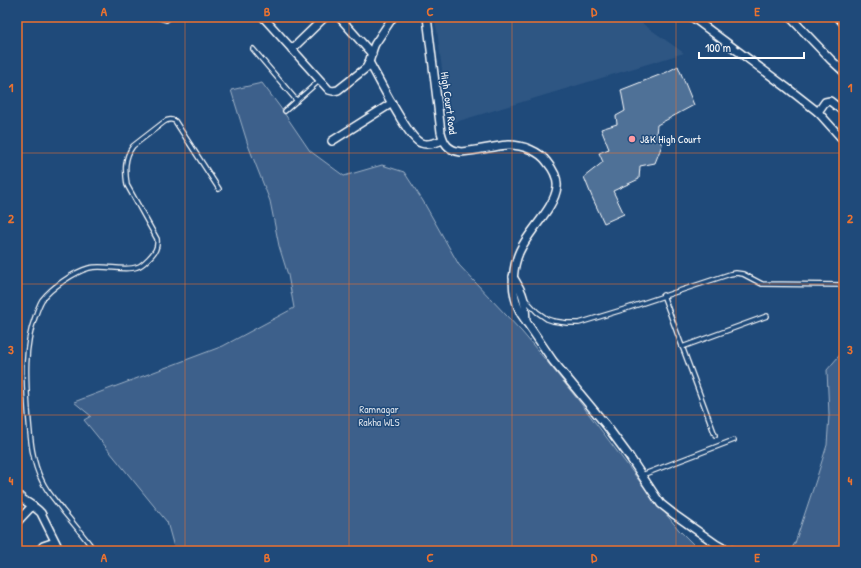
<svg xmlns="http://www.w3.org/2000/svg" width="861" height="568" font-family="'Patrick Hand',sans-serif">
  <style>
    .built { fill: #2e5683 }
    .green { fill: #3c618b; stroke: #9eb0c5 }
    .building { fill: #507197; stroke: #fff }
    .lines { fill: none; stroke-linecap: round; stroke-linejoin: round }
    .service-casing { stroke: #fff; stroke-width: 6 }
    .minor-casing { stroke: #fff; stroke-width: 10 }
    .service { stroke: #1f4a7a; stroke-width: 3.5 }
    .minor { stroke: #1f4a7a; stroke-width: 7 }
    .grid { fill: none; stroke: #eb7230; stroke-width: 1; stroke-opacity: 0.55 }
    .poi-dot { fill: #ff9aa2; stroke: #1f4a7a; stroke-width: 1.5 }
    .labels { text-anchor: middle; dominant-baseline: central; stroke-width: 3; stroke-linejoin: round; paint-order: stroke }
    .street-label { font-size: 11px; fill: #fff; stroke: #1f4a7a }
    .poi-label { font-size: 11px; fill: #fff; stroke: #1f4a7a; text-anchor: start }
    .park-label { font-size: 11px; fill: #d8dfe8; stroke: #1f4a7a }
    .neatline { fill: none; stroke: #eb7230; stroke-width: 1.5 }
    .grid-label { font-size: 13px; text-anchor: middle; font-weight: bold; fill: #eb7230 }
  </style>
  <rect width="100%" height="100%" fill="#1f4a7a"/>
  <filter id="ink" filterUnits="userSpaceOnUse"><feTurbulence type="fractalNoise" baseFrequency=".025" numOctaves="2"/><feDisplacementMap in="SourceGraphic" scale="8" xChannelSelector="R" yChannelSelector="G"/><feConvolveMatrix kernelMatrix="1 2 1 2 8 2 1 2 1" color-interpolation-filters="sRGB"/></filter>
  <g filter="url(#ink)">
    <path class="built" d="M434,17H633L684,53L449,124L437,30Z"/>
    <g class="green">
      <path d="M262,83L280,107L310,151L344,176L382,165L404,172L423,201L459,265L522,332L549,364L579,401L647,491L679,530L700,551H175L167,522L84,420L91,416L74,402L223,346L294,308L288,275L279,246L270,201L248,145L231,90Z"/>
      <path d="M844,350V551H790L795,543L816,480L827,445L829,415L827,370Z"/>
    </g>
    <path class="building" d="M678,66L694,105L657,125L656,134L662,145L655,163L640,166L639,179L613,191L624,214L604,223L592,197L584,177L603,162L599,153L609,149L601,129L617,124L616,116L625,111L621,90L667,72Z"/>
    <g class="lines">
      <defs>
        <g id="service">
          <path d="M157,17L166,20L170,17"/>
          <path d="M253,49L297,101"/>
          <path d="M285,111L320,80"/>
          <path d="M663,295L715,435"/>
          <path d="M525,299L537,312L547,319L553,321L567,323H579L625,309L730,274L736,273L743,274L762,284L844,285"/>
          <path d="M682,347L767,316"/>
          <path d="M642,475L734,440"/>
          <path d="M95,551C85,538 74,524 63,511C56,501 47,492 42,481C31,460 30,433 28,410C26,379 24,347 35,317C37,311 39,305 42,300C51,288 74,272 89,268C104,264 124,272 137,267C142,266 146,261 149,258C155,252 158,248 157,239L127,185C125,171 124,158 133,146L164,122C168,119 171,119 175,121L219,189"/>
        </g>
        <g id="minor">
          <path d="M263,17L329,90L333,91L338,90L366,68C371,61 371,52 375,44L393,17"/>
          <path d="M339,17L372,54"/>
          <path d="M427,17L441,132C444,144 448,150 461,152C472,151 483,149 494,147C499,146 505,145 509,145C523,145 539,151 547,162C552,168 558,178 557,187C554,211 524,234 517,258C511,277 512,296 521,314L553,361L606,425L629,456L656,497L661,504L675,515L716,544L725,549L734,551"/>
          <path d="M692,17L786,87L818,112L825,102L830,101L844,112"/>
          <path d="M790,17L831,60L844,72"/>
          <path d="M838,17L844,24"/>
          <path d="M292,49L325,17"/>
          <path d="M369,62C378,77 408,139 421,143C428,146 437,142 443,140"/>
          <path d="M818,112L844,141"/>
          <path d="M332,141L392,103"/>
          <path d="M513,277C525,295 525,302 526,322"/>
          <path d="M17,494C24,502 34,505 41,513L60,551"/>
          <path d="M17,522L32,506"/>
          <path d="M39,551L43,546L55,542"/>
        </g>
      </defs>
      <use href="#service" class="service-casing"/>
      <use href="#minor" class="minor-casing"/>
      <use href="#service" class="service"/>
      <use href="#minor" class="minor"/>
    </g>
  </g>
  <path class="grid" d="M185,17V551M349,17V551M512,17V551M676,17V551M17,153H844M17,284H844M17,415H844"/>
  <circle class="poi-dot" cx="632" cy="139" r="4"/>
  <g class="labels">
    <g class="street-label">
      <text transform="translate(449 103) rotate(82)">High Court Road</text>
    </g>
    <g class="poi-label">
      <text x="640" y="139">J&amp;K High Court</text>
    </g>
    <g class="park-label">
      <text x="379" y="409">Ramnagar<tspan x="379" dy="13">Rakha WLS</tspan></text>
    </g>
  </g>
  <rect width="861" height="568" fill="none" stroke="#1f4a7a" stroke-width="44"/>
  <path d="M699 52v6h105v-6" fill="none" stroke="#ffffff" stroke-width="2"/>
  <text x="705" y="52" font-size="12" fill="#ffffff" stroke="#1f4a7a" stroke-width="3" paint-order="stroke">100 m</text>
  <rect x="22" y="22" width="817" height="524" class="neatline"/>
  <g class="grid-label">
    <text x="104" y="16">A</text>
    <text x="267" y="16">B</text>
    <text x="430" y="16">C</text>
    <text x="594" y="16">D</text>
    <text x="757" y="16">E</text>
    <text x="11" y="92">1</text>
    <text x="850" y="92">1</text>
    <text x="11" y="223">2</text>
    <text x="850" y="223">2</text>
    <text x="11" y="354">3</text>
    <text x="850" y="354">3</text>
    <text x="11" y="485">4</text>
    <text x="850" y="485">4</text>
    <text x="104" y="562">A</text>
    <text x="267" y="562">B</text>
    <text x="430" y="562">C</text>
    <text x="594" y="562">D</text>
    <text x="757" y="562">E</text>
  </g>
</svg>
